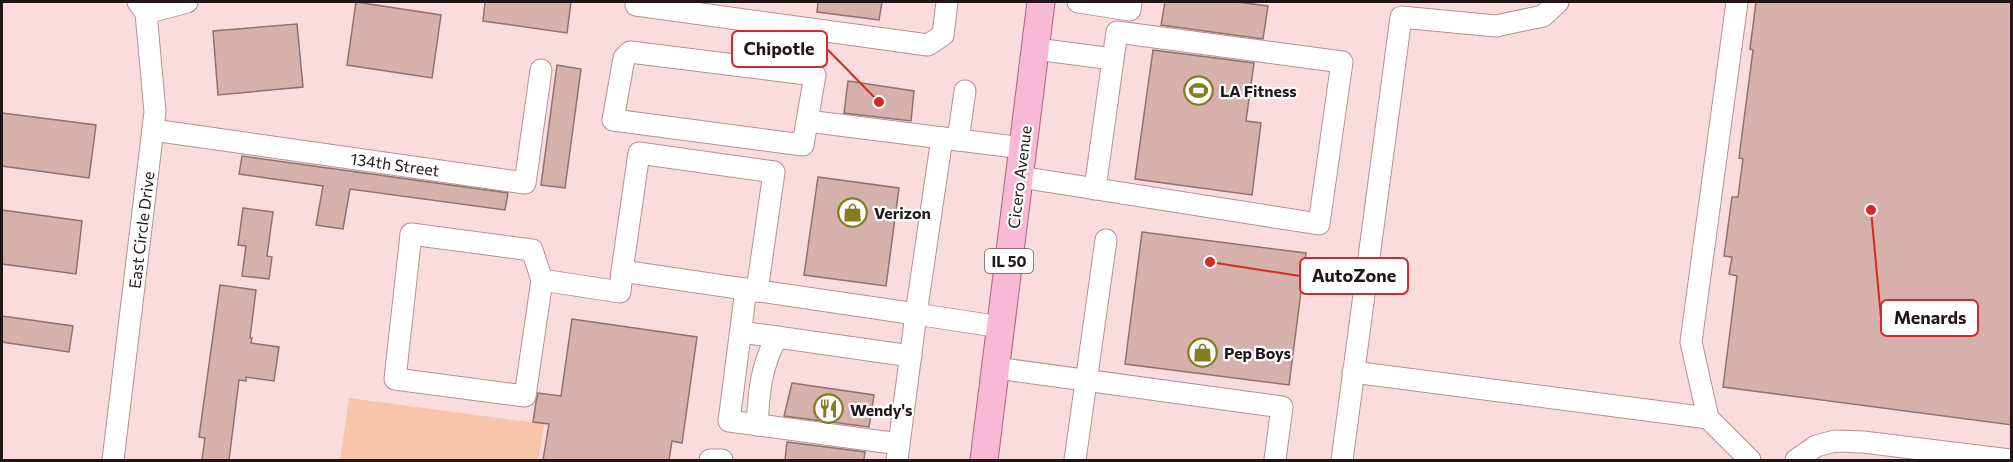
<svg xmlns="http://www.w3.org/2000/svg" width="2013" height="462" font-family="Commissioner,sans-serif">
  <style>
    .green { fill: #f9c5aa }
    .building { fill: #d6b1ab; stroke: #92716b; stroke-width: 1.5 }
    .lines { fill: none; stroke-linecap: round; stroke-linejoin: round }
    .minor-casing { stroke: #b59195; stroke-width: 23 }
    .major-casing { stroke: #ab6180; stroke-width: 29 }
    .minor { stroke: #fff; stroke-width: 21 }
    .major { stroke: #f9b9d5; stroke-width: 27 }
    .labels { text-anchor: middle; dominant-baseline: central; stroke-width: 4.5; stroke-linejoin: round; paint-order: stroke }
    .shield { fill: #fff; stroke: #645b5d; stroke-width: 1.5 }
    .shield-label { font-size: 15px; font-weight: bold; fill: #221517 }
    .poi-label { font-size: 16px; font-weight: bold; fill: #221517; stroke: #fff; text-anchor: start }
    .street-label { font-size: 16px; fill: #221517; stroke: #fff }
    .leader { fill: none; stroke: #d62828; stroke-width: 2 }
    .callout-dot { fill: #d62828; stroke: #fff; stroke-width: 2 }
    .callout { fill: #fff; stroke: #d62828; stroke-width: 2 }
    .callout-label { font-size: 18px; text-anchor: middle; font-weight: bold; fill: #221517 }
  </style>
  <rect width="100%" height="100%" fill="#fbdcde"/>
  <path class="green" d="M349,398L544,424L539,460H340Z"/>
  <g class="building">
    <path d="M356,2L441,15L432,78L347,65Z"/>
    <path d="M485,2H571L567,33L483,21Z"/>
    <path d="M818,2H882L879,20L817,12Z"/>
    <path d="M1165,2H1237L1268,6L1263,39L1161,25Z"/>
    <path d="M1756,2H2012V425L1723,387L1737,276L1729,274L1732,257L1724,256L1732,197H1738L1743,159L1739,158L1753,50L1750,49Z"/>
    <path d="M297,24L303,87L218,95L213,31Z"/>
    <path d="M1153,50L1254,63L1246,121L1261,123L1252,195L1135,179Z"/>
    <path d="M557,65L581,69L565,188L541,185Z"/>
    <path d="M848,81L914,91L911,121L844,113Z"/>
    <path d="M2,113L96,125L89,178L2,166Z"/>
    <path d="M242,156L508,193L505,210L350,189L343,229L316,225L323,186L239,174Z"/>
    <path d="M818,177L899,188L886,286L804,275Z"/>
    <path d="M243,208L273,212L267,256L272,257L269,279L242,276L246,246L238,245Z"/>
    <path d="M2,210L82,221L76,274L2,264Z"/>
    <path d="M1142,232L1306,253L1289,385L1125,364Z"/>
    <path d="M220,285L256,290L250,338H252L251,343L279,347L274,381L246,377V381L239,380L229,460H202L205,438L199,437Z"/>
    <path d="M2,316L73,326L69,352L2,342Z"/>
    <path d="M572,319L697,337L682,443L672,441L669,460H543L549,424L533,422L536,402L538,393L561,396Z"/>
    <path d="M792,383L874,395L869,427L784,416Z"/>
    <path d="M787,442L865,452L864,460H785Z"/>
  </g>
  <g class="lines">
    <defs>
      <g id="minor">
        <path d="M637,2L636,5L928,45L943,35L947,2"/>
        <path d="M1078,2L1130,10L1131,2"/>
        <path d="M146,13L187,2"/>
        <path d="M807,121L815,75L630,52L624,58L613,120L803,145L807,121L1023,148"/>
        <path d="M153,130L525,183L541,70"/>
        <path d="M958,140L965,91"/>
        <path d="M1020,177L1319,224L1342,62L1117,32L1113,59L1036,49"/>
        <path d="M1095,189L1113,59"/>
        <path d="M622,271L639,153L774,172L757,291"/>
        <path d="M542,280L532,250L411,234L395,379L525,396L542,280L620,292L622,271L916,314L942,138"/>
        <path d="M746,289L729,421L899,444"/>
        <path d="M741,332L911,356"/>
        <path d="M996,368L1282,407L1275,460"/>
        <path d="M1353,372L1708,418L1750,460"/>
        <path d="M1708,418L1691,342L1737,2"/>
        <path d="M757,425C759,391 761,366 777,337"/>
        <path d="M113,460L155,112L146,13L138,2"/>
        <path d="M710,460H722"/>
        <path d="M897,460L916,314L1001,327"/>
        <path d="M1075,460L1106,240"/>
        <path d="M1342,460L1401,17L1496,26L1543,16L1558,2"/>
        <path d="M1796,460L1816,446L1835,441L1863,442L2010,460"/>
      </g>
      <path id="major" d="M984,460L1041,2"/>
    </defs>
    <use href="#minor" class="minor-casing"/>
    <use href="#major" class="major-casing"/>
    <use href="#minor" class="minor"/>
    <use href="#major" class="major"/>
  </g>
  <defs>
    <symbol id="stadium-ring" viewBox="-11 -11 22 22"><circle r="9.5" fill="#fff" stroke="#867c22" stroke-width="1.5"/><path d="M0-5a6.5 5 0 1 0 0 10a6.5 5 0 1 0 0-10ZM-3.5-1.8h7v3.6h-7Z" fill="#867c22"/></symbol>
    <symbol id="shop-ring" viewBox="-11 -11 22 22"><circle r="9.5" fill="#fff" stroke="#867c22" stroke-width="1.5"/><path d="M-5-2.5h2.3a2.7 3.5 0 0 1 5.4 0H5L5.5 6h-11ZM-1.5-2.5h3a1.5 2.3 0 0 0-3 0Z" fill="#867c22"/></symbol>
    <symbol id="restaurant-ring" viewBox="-11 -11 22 22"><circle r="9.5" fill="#fff" stroke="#867c22" stroke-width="1.5"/><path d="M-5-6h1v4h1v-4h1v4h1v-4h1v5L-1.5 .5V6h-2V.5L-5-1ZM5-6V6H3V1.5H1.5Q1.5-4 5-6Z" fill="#867c22"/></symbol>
  </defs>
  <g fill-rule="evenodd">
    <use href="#stadium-ring" x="1182" y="74" width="33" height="33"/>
    <use href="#shop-ring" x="836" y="196" width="33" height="33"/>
    <use href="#shop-ring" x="1186" y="336" width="33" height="33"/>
    <use href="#restaurant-ring" x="812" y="392" width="33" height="33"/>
  </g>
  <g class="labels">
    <rect class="shield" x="985" y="249" width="48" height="24" rx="4.5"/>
    <g class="shield-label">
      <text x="1009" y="261">IL 50</text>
    </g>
    <g class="poi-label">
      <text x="1220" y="90">LA Fitness</text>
      <text x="874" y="212">Verizon</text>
      <text x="1224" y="352">Pep Boys</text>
      <text x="850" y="409">Wendy's</text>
    </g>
    <g class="street-label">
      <text transform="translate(395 164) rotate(8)">134th Street</text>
      <text transform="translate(1019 177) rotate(-83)">Cicero Avenue</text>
      <text transform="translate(141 230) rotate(-83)">East Circle Drive</text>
    </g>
  </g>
  <path class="leader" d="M879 102L827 49M1210 262L1300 276M1871 210L1881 318"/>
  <g class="callout-dot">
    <circle cx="879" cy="102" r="6"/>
    <circle cx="1210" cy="262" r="6"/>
    <circle cx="1871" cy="210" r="6"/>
  </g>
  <g class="callout">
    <rect x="732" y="31" width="95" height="36" rx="6"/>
    <rect x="1300" y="258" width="108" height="36" rx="6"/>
    <rect x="1881" y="300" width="97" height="36" rx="6"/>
  </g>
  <g class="callout-label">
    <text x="779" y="55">Chipotle</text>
    <text x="1354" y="282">AutoZone</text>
    <text x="1930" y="324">Menards</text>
  </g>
  <rect width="2013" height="462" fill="none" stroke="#221517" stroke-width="6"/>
</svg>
